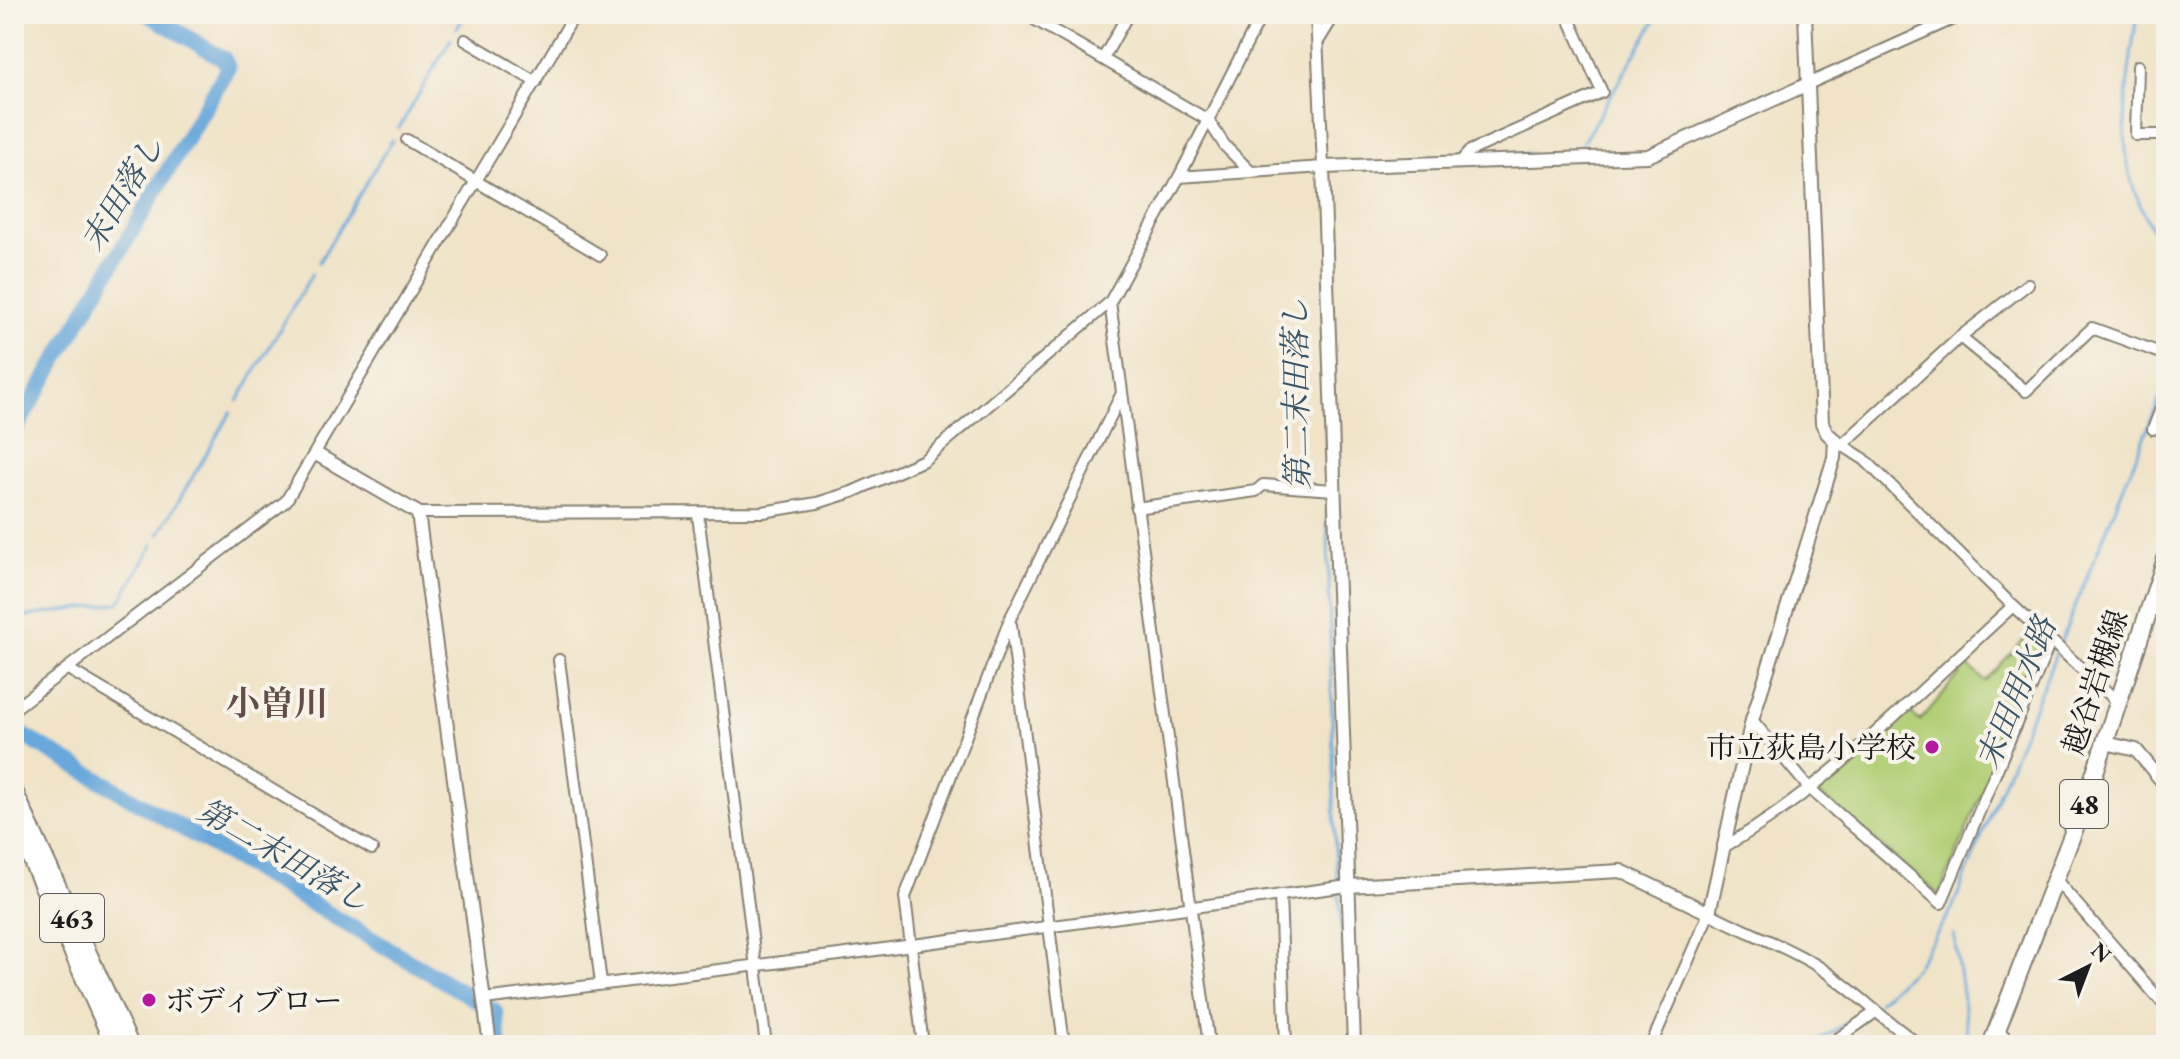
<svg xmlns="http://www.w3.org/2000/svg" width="2180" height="1059" font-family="'EB Garamond','Noto Serif JP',serif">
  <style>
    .green { fill: #b1cf76; stroke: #667649; stroke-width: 2 }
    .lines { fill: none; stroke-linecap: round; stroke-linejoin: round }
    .stream { stroke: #67a8db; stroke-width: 3 }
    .river { stroke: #67a8db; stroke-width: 16 }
    .minor-casing { stroke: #868072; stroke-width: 14 }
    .tertiary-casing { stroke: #868072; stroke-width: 16 }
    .primary-casing { stroke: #868072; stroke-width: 20 }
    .trunk-casing { stroke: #868072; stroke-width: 20 }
    .minor { stroke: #fff; stroke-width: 10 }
    .tertiary { stroke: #fff; stroke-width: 12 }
    .primary { stroke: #fff; stroke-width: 16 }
    .trunk { stroke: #fff; stroke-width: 16 }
    .poi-dot { fill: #b5179e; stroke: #f7f3e8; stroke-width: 3 }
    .labels { text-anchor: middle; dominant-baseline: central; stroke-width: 8; stroke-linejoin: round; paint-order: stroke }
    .shield { fill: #f7f3e8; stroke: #5e5c59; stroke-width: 2 }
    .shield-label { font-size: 28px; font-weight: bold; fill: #1c1c1c }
    .street-label { font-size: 30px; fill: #1c1c1c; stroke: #f7f3e8 }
    .poi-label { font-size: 30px; fill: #1c1c1c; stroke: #f7f3e8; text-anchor: end }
    .water-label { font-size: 32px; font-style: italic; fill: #3a5468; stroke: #f7f3e8 }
    .quarter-label { font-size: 34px; font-weight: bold; fill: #624d48; stroke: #f7f3e8 }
  </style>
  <rect width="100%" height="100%" fill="#f7f3e8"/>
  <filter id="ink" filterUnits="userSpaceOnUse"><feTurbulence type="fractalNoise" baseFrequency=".0125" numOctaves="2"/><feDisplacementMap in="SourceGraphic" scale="16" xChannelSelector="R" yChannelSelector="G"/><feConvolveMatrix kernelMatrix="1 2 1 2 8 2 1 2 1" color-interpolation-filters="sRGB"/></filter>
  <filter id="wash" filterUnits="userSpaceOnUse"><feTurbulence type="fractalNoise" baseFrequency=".006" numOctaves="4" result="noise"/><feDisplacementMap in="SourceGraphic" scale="32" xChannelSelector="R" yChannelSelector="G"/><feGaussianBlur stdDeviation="1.8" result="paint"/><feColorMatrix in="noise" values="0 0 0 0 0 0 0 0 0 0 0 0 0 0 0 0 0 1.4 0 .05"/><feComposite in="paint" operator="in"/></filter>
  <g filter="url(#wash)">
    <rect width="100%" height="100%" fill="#f0e3c7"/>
    <path class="green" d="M2033,630L2046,642L1939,895L1814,789L1905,708L1920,721L1967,665L1985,681Z"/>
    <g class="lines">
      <g class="stream">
        <path d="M2137,14C2129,74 2114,142 2138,200C2145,219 2157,237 2166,255"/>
        <path d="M457,28L466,14"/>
        <path d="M399,128L451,39"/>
        <path d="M1576,154L1659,14"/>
        <path d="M1472,155L1532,154"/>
        <path d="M1444,157L1460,156"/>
        <path d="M319,262L392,140"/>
        <path d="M1323,329L1327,485"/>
        <path d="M238,401L312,274"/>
        <path d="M1327,493L1335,849L1346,989"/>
        <path d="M159,534L231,412"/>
        <path d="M14,618L119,603L153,545"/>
        <path d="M1954,934L1969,1045"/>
        <path d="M1878,1002L1915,968L1952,909L2166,383"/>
        <path d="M1813,1045L1863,1012"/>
      </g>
      <g class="river">
        <path d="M14,432L228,68L224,59L148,14"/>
        <path d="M14,730L495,1011L500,1045"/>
      </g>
    </g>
  </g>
  <g filter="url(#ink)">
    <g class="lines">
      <defs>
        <g id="minor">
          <path d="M1025,14L1208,120L1225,146L1251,172"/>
          <path d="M465,40L536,82"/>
          <path d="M1319,40L1335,14"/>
          <path d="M1103,59L1128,14"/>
          <path d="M2138,66L2136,135H2166"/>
          <path d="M1808,84L1964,14"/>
          <path d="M407,140L600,255"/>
          <path d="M1462,160L1470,151L1602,92L1567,14"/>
          <path d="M1179,177L1323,167L1316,14"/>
          <path d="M2028,284L1960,337L1842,445L1864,459L2013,606L2119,703"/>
          <path d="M1110,302L1209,1045"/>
          <path d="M1960,337L2026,391L2092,328L2166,355"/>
          <path d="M2153,429L2166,396"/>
          <path d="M1136,508L1256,491L1263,485L1334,490"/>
          <path d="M418,513L763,512L817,503L852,492L924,460L1110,302L1179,177L1262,14"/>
          <path d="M698,515L766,1045"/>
          <path d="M1011,625L1064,1045"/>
          <path d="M559,660L601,983"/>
          <path d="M68,669L372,849"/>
          <path d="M14,709L286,501L575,14"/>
          <path d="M1752,720L1809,788L1941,903L2051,640"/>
          <path d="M1722,848C1827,789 1923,687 2013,606"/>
          <path d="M2056,880L2166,1007"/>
          <path d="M1280,895L1286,1045"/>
          <path d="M484,999L839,955L1348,886"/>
          <path d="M1997,1028L2012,1045"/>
          <path d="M923,1045L905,897L1010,619L1121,395"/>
          <path d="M1651,1045L1709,913C1744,932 1785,945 1819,967C1856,991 1884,1021 1920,1045"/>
          <path d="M1829,1045L1874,1013"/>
          <path d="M2165,1045L2166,1044"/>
        </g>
        <g id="tertiary">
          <path d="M1805,14L1822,423L1827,433L1839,444"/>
          <path d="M316,454L418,513L490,1045"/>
          <path d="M2106,743L2136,750L2166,786"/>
          <path d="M1348,886L1621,871L1709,913L1752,720L1834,458L1835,440"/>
          <path d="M1354,1045L1323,167L1648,156L1808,84"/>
        </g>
        <path id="primary" d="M1991,1045L2086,799L2166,559"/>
        <g id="trunk">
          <path d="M14,791L130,1045"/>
          <path d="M14,821L114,1045"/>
        </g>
      </defs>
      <use href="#minor" class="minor-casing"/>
      <use href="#tertiary" class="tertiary-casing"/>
      <use href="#primary" class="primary-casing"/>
      <use href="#trunk" class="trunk-casing"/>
      <use href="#minor" class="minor"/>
      <use href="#tertiary" class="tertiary"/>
      <use href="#primary" class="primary"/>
      <use href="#trunk" class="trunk"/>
    </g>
  </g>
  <g class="poi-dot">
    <circle cx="1932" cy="747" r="8"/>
    <circle cx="149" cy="1000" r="8"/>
  </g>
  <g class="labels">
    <g class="shield">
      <rect x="2060" y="780" width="48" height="48" rx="6"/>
      <rect x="40" y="894" width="64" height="48" rx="6"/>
    </g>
    <g class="shield-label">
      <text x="2084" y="804">48</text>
      <text x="72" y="918">463</text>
    </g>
    <g class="street-label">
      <text transform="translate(2095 682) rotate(-72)">越谷岩槻線</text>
    </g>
    <g class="poi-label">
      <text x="1916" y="747">市立荻島小学校</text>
      <text x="165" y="1000" text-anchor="start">ボディブロー</text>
    </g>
    <g class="water-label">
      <text transform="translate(122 193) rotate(-59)">末田落し</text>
      <text transform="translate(1296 394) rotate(-91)">第二末田落し</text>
      <text transform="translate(2016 693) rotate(-68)">末田用水路</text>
      <text transform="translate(284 855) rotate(30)">第二末田落し</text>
    </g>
    <g class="quarter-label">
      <text x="277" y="703">小曽川</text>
    </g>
  </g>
  <rect width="2180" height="1059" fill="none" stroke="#f7f3e8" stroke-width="48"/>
  <g transform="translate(2088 967) rotate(42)" stroke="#f7f3e8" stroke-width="6" paint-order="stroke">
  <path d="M0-6L14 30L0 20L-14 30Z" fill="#1c1c1c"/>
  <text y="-12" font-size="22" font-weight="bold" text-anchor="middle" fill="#1c1c1c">N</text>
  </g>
</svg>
